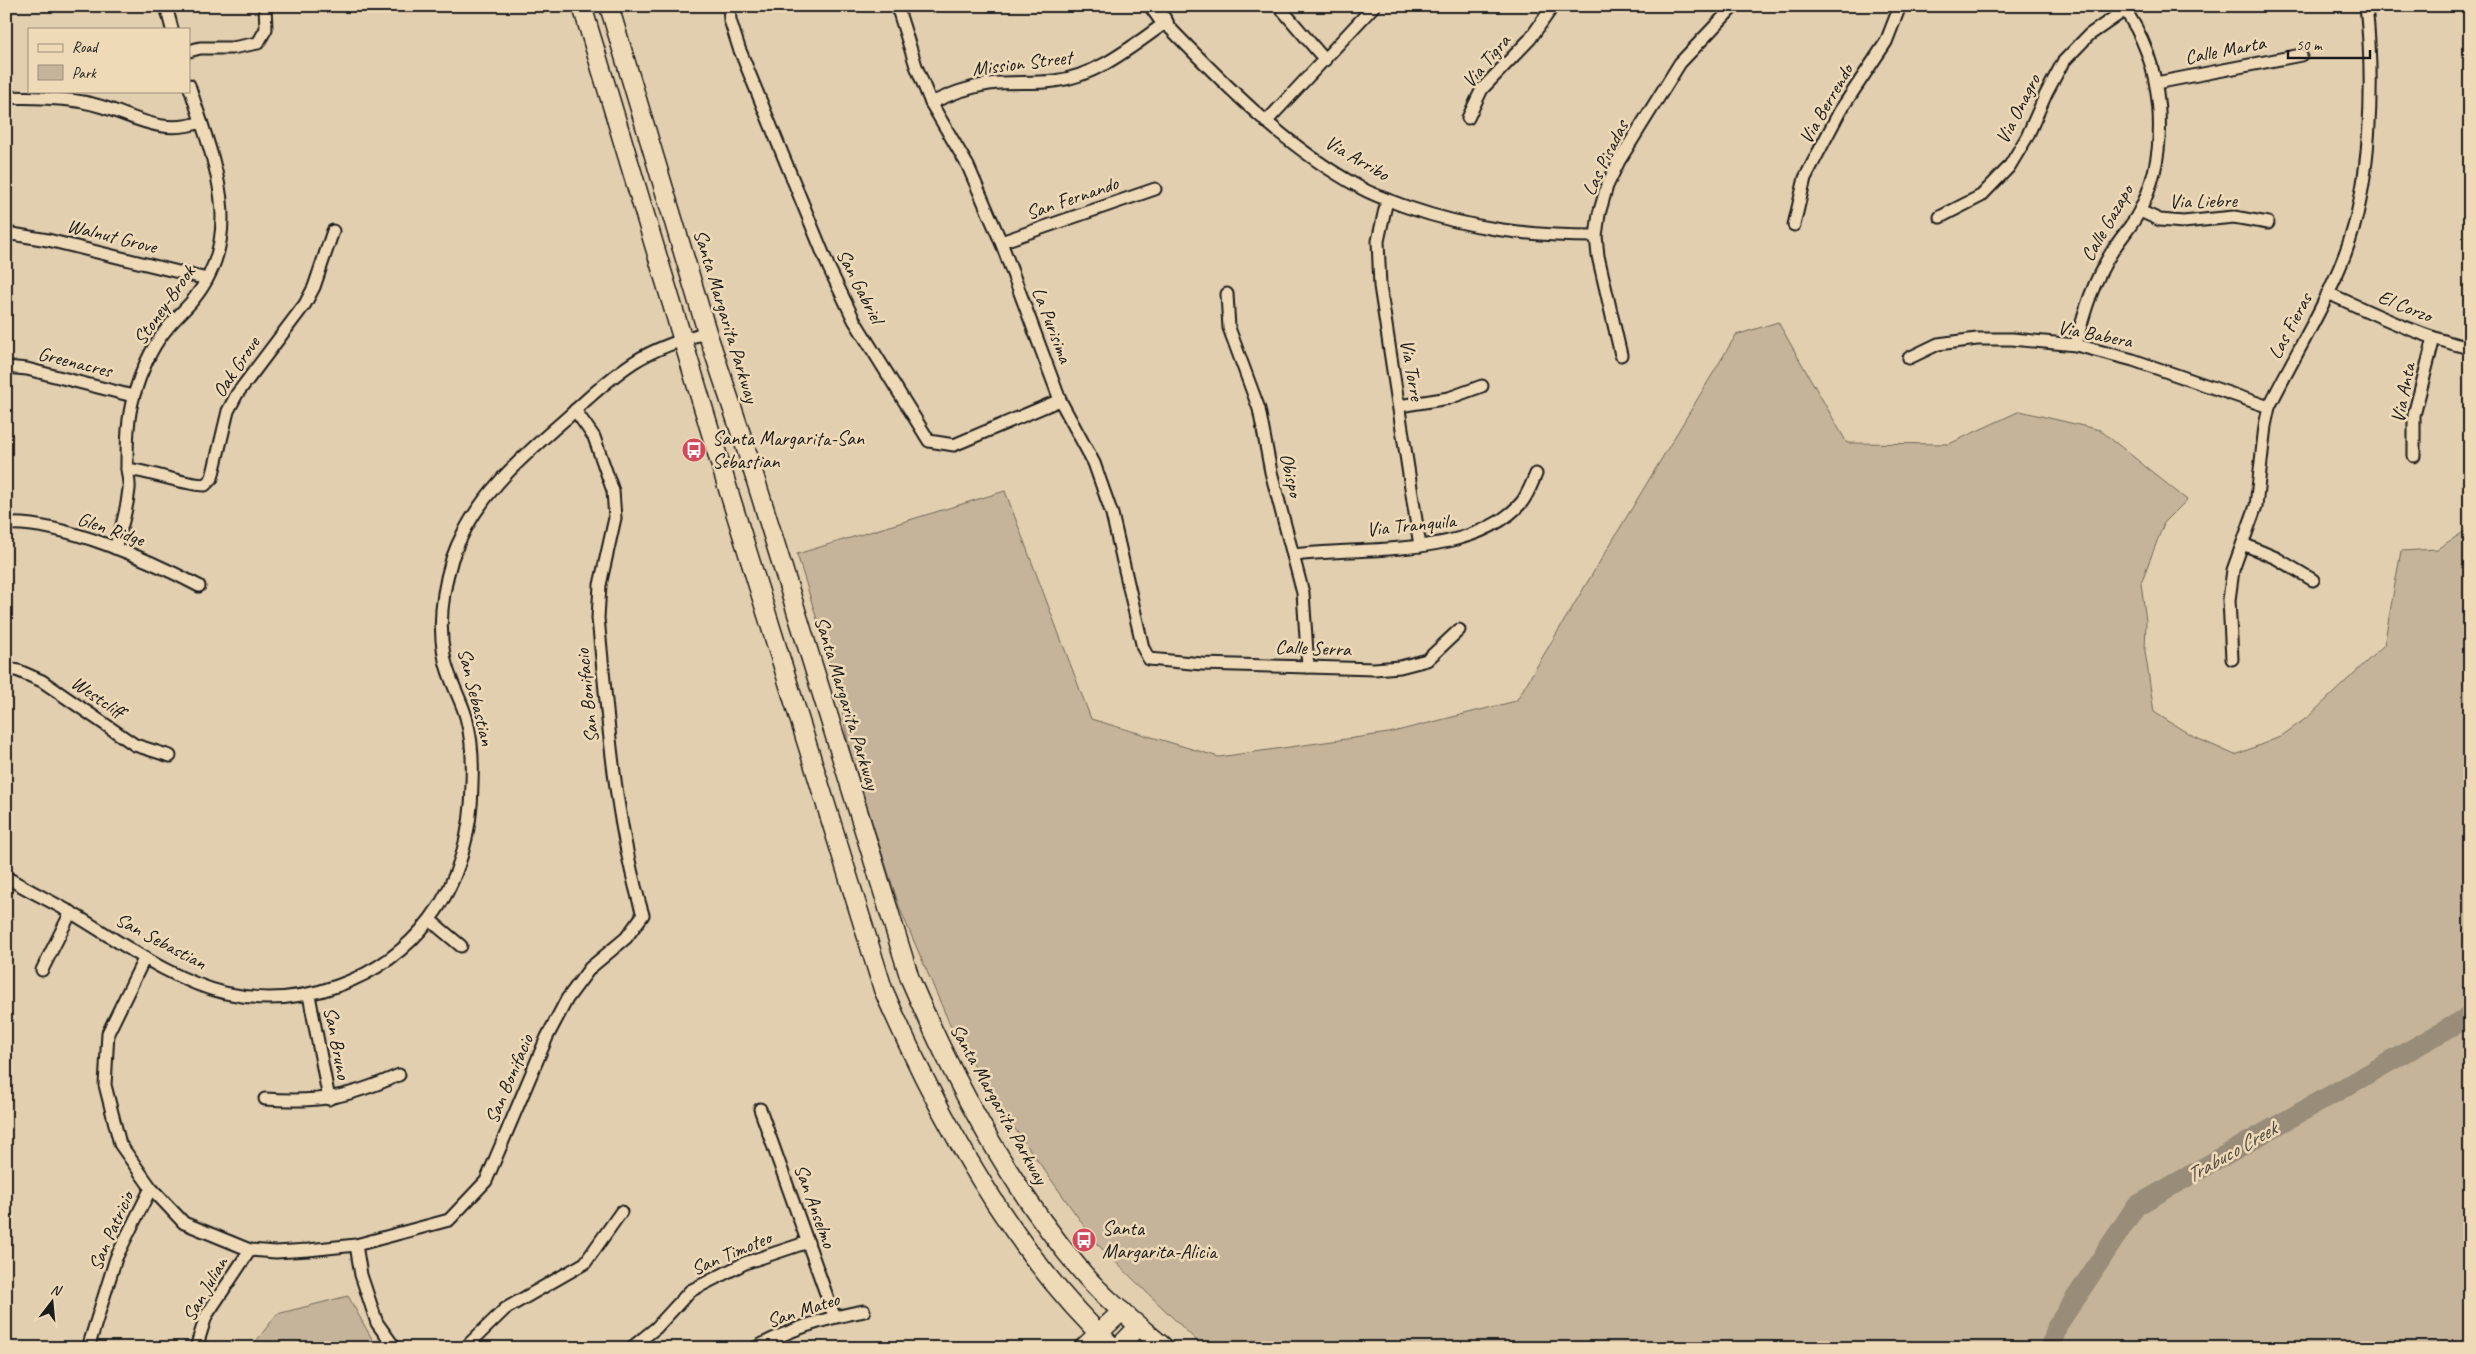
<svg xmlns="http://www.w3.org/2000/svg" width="2476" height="1354" font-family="Caveat,sans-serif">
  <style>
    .green { fill: #c5b499; stroke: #70685a }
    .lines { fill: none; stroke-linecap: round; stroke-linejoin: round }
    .river { stroke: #998c78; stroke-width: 20 }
    .street-casing { stroke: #1c1c1c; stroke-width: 15 }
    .secondary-casing { stroke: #1c1c1c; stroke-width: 20 }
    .primary-casing { stroke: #1c1c1c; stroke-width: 21 }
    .street { stroke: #efdab8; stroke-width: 11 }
    .secondary { stroke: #efdab8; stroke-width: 16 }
    .primary { stroke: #efdab8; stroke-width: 18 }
    .labels { text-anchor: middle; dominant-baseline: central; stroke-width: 5; stroke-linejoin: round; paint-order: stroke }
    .street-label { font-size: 20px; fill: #1c1c1c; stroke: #efdab8 }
    .poi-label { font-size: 20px; fill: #1c1c1c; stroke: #efdab8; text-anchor: start }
    .water-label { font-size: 21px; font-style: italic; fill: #4e4941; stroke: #efdab8 }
  </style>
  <rect width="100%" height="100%" fill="#e2cfaf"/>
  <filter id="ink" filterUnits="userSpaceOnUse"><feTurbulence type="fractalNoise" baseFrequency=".02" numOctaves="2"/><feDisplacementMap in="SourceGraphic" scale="10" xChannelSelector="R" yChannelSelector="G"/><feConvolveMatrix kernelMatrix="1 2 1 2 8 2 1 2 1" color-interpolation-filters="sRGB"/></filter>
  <g filter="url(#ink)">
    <g class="green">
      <path d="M1778,322L1847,443L1949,444L2020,411L2100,430L2187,500L2164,523L2141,583L2146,621L2145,651L2154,712L2192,736L2235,755L2280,737L2308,717L2384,645L2401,551L2437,549L2470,528V1348H1204L1097,1244L1008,1119L954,1034L900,909L850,753L837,685L797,554L1005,491L1091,719L1219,757L1389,733L1516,701L1736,335Z"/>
      <path d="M348,1296L377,1348H251L277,1314Z"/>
    </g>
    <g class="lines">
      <path class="river" d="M2051,1348L2057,1326L2136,1206L2470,1016"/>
      <defs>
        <g id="street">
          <path d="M166,6L172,29"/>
          <path d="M729,6L730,20L739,48L829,268L854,320L929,441L954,445L1060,400"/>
          <path d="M897,6L916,66L931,103L968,166L1001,242L1060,400L1094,463L1112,514L1143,648L1149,659L1202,664L1308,667L1374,669L1400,667L1427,660L1459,630"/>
          <path d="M1279,6L1325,60"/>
          <path d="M189,51L200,48H232L258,43L266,29L265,6"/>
          <path d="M2156,83L2301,55"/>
          <path d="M6,97C32,98 58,97 83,102C126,109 155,138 201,122"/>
          <path d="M931,103C951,94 968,87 989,84C1011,81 1033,84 1054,81C1097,76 1131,47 1165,23C1224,84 1285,147 1361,188C1375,196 1391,201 1407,207C1471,229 1529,236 1596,236"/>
          <path d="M1468,118L1482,89L1530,39L1553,6"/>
          <path d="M1266,122L1374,6"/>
          <path d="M1387,200L1378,241L1380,286L1420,546"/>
          <path d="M2140,211L2160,220L2183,222L2234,217L2268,223"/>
          <path d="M1940,217L1981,196L2009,167L2027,137L2046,94L2063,62L2089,35L2125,10"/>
          <path d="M1794,225L1805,178L1840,111L1886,42L1900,6"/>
          <path d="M6,233L48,240L207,279"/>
          <path d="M1001,242L1155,189"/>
          <path d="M2328,293C2374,314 2421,337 2470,348"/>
          <path d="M1227,294L1229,328L1259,409L1271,472L1303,593L1308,667"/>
          <path d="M2076,345C2084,310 2094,280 2113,250C2121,237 2132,226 2139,212C2172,149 2164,62 2122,6"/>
          <path d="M1621,355L1598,256L1596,236L1599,214L1607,186L1619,161L1680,63L1734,6"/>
          <path d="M1909,358L1938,344L1977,339H2012L2076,345L2133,360L2269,407"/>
          <path d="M6,367L27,369L133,396"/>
          <path d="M1399,406L1449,398L1482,386"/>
          <path d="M2414,456V415L2434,338"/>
          <path d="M127,469C153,472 180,484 205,485L212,478L228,411L237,394L305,304L314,287L333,231"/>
          <path d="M6,524C62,521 150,560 199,586"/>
          <path d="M2243,544L2276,558L2313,580"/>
          <path d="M115,548C121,529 127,510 129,489C130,482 127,474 127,467C127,444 127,418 134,395C140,374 151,348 165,331C173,320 184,311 193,300C248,233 212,157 189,85"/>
          <path d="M1293,555C1363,546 1473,559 1522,502C1528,494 1532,483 1536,474"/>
          <path d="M2232,659L2229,600L2233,570L2256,506L2265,426L2269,407C2294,356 2325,307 2345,254C2372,184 2374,80 2366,6"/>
          <path d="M6,668L19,671L42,681L135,745L170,756"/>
          <path d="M6,877C29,891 53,902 75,915C122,943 171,980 225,993C300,1010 383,981 430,919C459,882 472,830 472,783C473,761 472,739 466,717C460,696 447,677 444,655C438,623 443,589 452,559C473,498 522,457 569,416C589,397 611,377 634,362C656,348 682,340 707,332"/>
          <path d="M430,920L461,946"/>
          <path d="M145,957L108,1033L105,1085L120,1144L151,1188L184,1223L250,1250L276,1252L308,1250L356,1245L449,1220L486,1181L547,1037L567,999L590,968L626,938L643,915C614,819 608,718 598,618L600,585L615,518L613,491L594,437L575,410"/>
          <path d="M42,970L71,912"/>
          <path d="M309,995L329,1099"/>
          <path d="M265,1099C320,1103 349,1097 399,1075"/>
          <path d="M760,1109L834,1316"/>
          <path d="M356,1245L361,1275L377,1323L395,1348"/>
          <path d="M88,1348L116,1258L151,1188"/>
          <path d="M196,1348L206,1316L250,1250"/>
          <path d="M465,1348L505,1309L585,1263L621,1212"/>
          <path d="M631,1348L656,1328L690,1291L745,1263L808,1242"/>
          <path d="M755,1348C790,1329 825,1318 864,1311"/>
        </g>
        <path id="secondary" d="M1153,6L1165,23"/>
        <g id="primary">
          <path d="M582,6L719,460L883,989C937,1114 1013,1254 1114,1348"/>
          <path d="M609,6L707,332L747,452L910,979C955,1083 1009,1186 1083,1273C1107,1301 1137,1324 1165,1348"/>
          <path d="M1083,1348L1122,1311"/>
          <path d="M1118,1348L1139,1326"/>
        </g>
      </defs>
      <use href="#street" class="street-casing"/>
      <use href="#secondary" class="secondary-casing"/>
      <use href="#primary" class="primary-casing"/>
      <use href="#street" class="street"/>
      <use href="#secondary" class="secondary"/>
      <use href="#primary" class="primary"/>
    </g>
  </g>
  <defs>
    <symbol id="bus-disc" viewBox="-11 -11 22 22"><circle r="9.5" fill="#d1495b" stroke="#efdab8"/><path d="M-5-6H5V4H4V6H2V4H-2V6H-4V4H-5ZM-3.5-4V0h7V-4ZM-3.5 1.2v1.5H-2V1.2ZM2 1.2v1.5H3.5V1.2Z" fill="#fff"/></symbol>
  </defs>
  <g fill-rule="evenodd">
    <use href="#bus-disc" x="680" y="436" width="28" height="28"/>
    <use href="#bus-disc" x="1070" y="1226" width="28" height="28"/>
  </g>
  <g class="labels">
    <g class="street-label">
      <text transform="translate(2225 50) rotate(-11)">Calle Marta</text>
      <text transform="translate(1486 61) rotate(-50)">Via Tigra</text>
      <text transform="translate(1022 63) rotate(-7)">Mission Street</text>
      <text transform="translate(1826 104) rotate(-60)">Via Berrendo</text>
      <text transform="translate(2018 109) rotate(-63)">Via Onagro</text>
      <text transform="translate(1357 158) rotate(30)">Via Arribo</text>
      <text transform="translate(1605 158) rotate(-64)">Las Pisadas</text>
      <text transform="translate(1072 198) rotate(-19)">San Fernando</text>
      <text transform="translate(2203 201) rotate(-1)">Via Liebre</text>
      <text transform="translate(2107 223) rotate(-60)">Calle Gazapo</text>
      <text transform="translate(112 236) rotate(14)">Walnut Grove</text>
      <text transform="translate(860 286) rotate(63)">San Gabriel</text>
      <text transform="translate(164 305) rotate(-55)">Stoney-Brook</text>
      <text transform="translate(2405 306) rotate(22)">El Corzo</text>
      <text transform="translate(726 316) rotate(73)">Santa Margarita Parkway</text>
      <text transform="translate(1052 325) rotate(69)">La Purisima</text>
      <text transform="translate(2290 326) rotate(-62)">Las Fieras</text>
      <text transform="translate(2095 334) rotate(11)">Via Babera</text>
      <text transform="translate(75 362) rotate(14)">Greenacres</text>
      <text transform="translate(236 367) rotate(-56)">Oak Grove</text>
      <text transform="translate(1412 370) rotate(80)">Via Torre</text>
      <text transform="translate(2403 393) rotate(-79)">Via Anta</text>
      <text transform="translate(1291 475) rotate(77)">Obispo</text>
      <text transform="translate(1411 525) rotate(-6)">Via Tranquila</text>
      <text transform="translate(111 529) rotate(19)">Glen Ridge</text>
      <text transform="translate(1313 648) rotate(2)">Calle Serra</text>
      <text transform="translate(587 696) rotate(-96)">San Bonifacio</text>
      <text transform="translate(98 697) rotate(34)">Westcliff</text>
      <text transform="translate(476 697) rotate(76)">San Sebastian</text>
      <text transform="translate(847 703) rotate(73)">Santa Margarita Parkway</text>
      <text transform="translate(161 941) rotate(28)">San Sebastian</text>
      <text transform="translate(337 1043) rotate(79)">San Bruno</text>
      <text transform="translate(509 1079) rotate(-67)">San Bonifacio</text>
      <text transform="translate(999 1104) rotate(61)">Santa Margarita Parkway</text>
      <text transform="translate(815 1206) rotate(70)">San Anselmo</text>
      <text transform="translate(111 1231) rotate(-66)">San Patricio</text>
      <text transform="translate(731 1253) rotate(-23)">San Timoteo</text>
      <text transform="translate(205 1289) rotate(-60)">San Julian</text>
      <text transform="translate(803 1310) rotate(-18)">San Mateo</text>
    </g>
    <g class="poi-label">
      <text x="712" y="438">Santa Margarita-San<tspan x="712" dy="23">Sebastian</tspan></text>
      <text x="1102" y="1228">Santa<tspan x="1102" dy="23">Margarita-Alicia</tspan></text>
    </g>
    <g class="water-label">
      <text transform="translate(2231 1152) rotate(-30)">Trabuco Creek</text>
    </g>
  </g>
  <rect width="2476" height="1354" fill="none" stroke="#efdab8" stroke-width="25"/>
  <rect x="12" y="12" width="2451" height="1329" fill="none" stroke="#1c1c1c" stroke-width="2" filter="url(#ink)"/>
  <rect x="28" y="28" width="162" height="65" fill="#efdab8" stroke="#9b8e7a"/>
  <rect x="38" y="44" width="25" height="8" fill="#efdab8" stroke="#9b8e7a"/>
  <text x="72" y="52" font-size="15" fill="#1c1c1c">Road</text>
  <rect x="38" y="65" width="25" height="15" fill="#c5b499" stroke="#9b8e7a"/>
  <text x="72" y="78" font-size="15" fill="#1c1c1c">Park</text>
  <g transform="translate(52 1302) rotate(16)" stroke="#efdab8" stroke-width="4" paint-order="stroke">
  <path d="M0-4L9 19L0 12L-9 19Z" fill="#1c1c1c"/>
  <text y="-8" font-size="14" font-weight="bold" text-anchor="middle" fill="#1c1c1c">N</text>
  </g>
  <path d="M2288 50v8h82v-8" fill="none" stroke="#1c1c1c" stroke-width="2.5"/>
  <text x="2296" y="50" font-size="15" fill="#1c1c1c" stroke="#efdab8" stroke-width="4" paint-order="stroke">50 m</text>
</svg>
